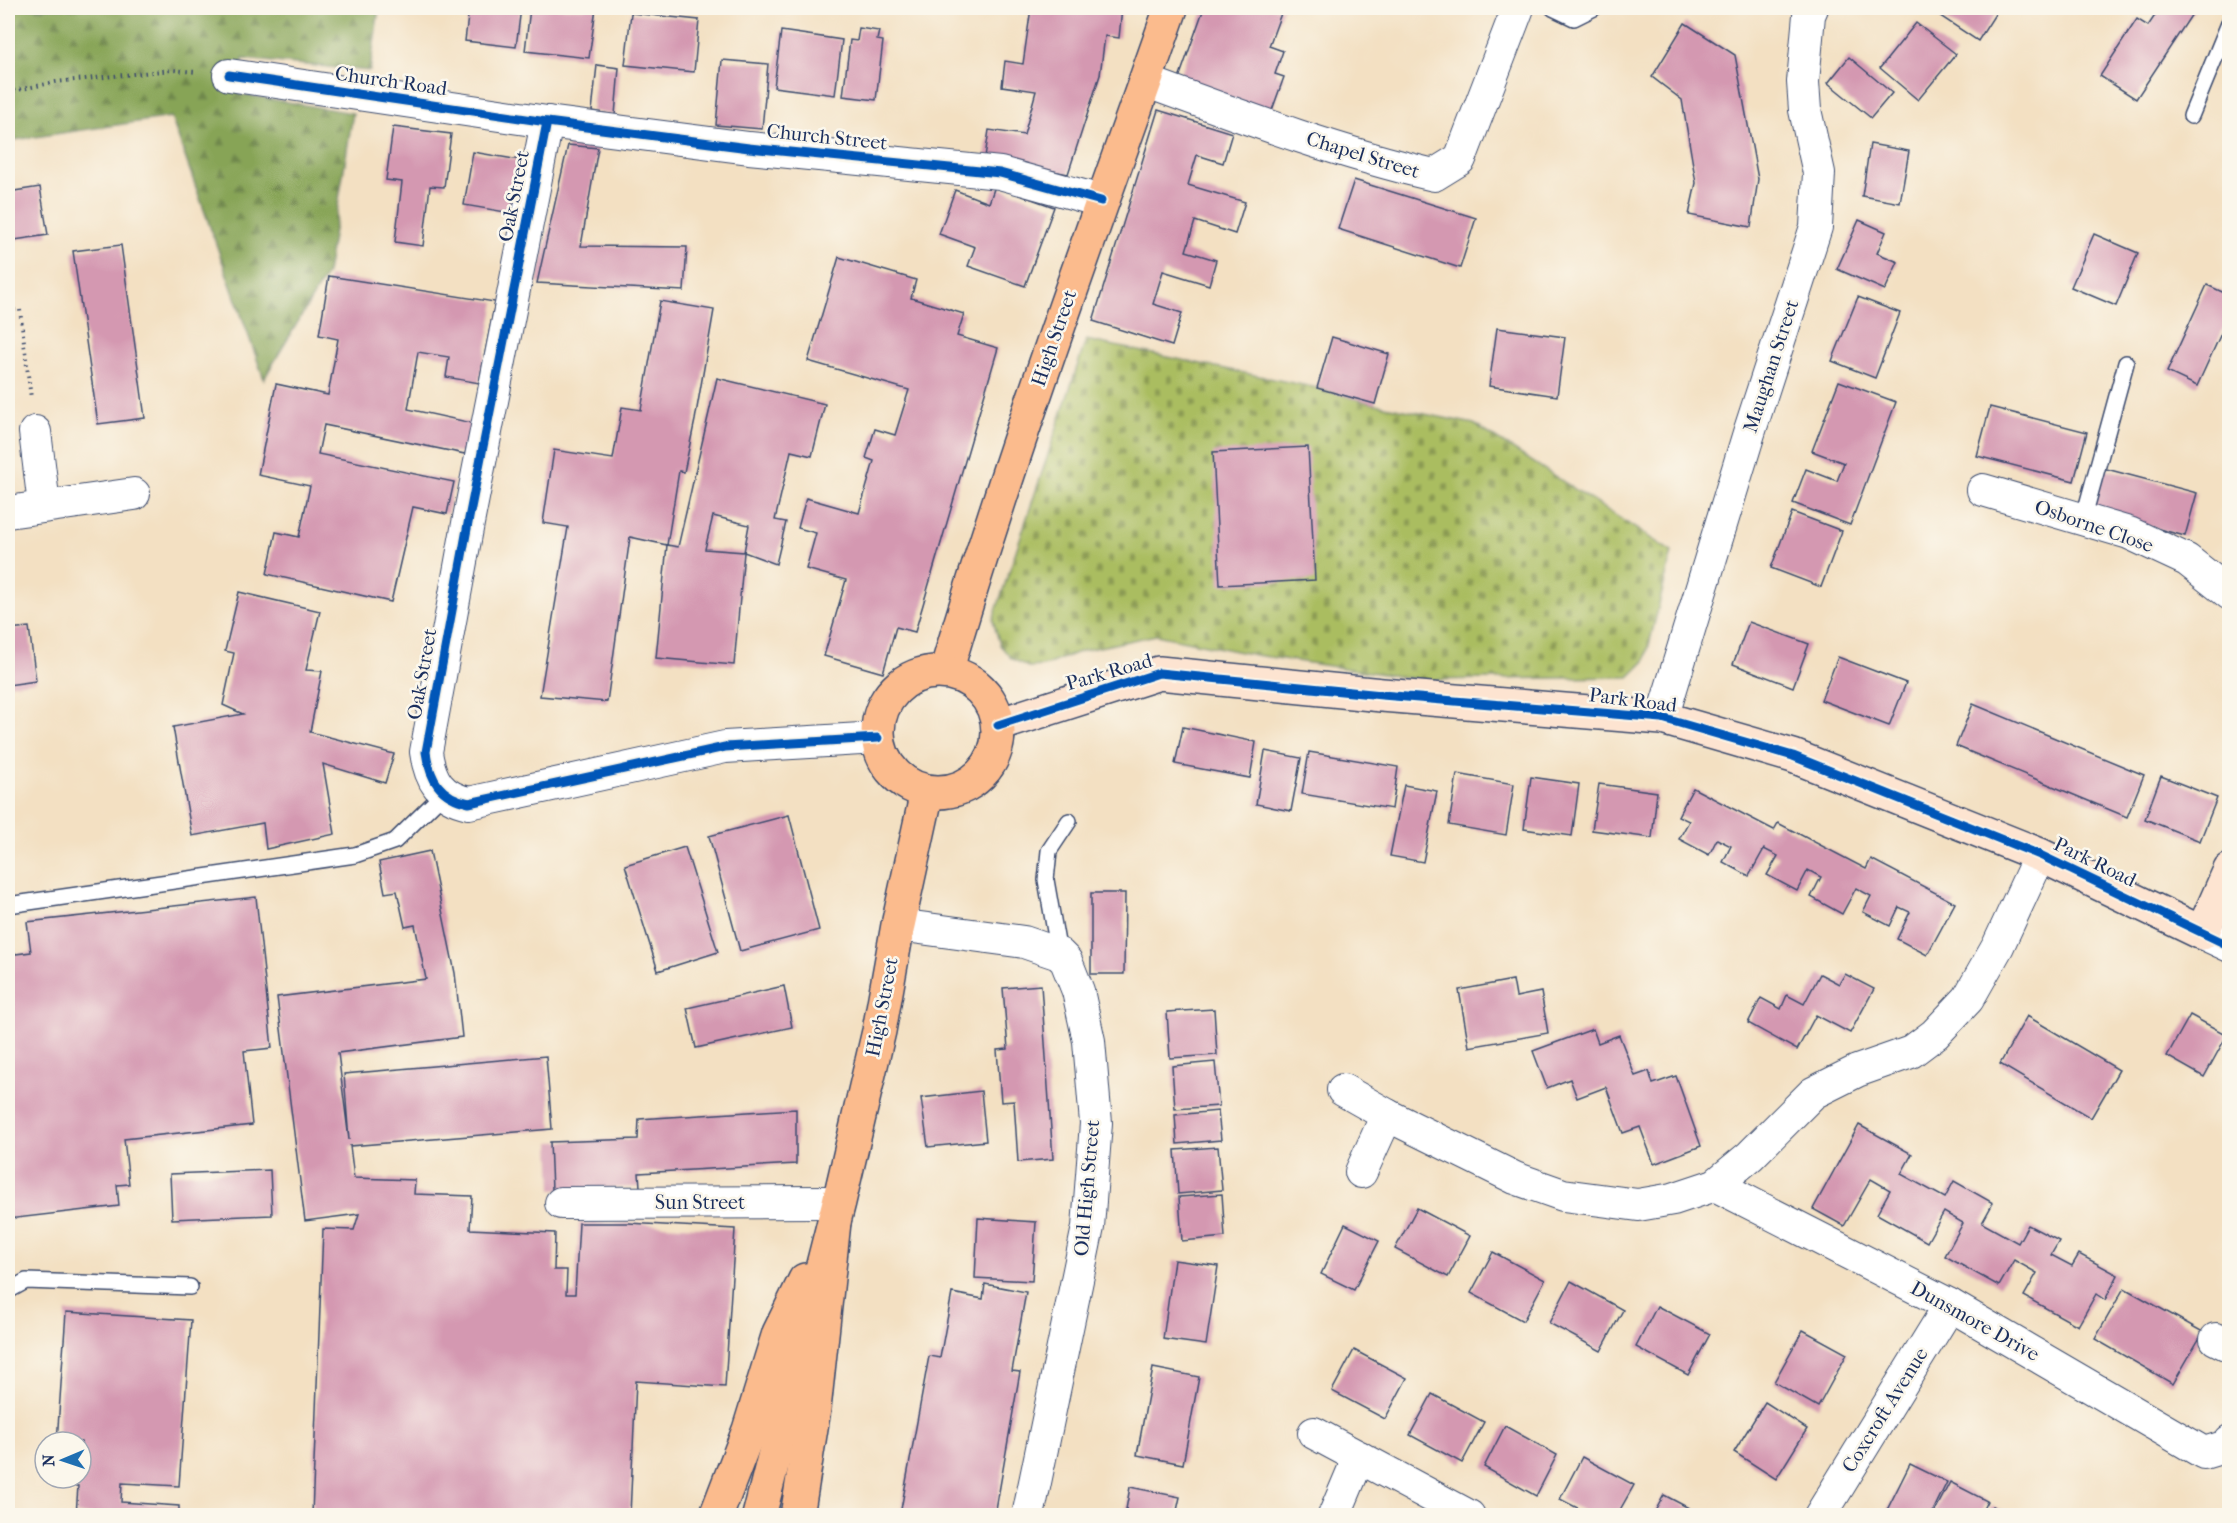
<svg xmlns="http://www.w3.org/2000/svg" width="2237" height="1523" font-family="'IM FELL French Canon',serif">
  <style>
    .forest { fill: url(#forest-firs); stroke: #516a5a; stroke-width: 1.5 }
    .cemetery { fill: url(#cemetery-stones); stroke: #627660; stroke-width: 1.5 }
    .building { fill: #d498b1 }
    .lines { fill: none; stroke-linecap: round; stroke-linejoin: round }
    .lane-casing { stroke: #3b4a6d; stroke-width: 18 }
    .street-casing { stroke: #3b4a6d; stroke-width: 34 }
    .secondary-casing { stroke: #3b4a6d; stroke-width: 36 }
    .primary-casing { stroke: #3b4a6d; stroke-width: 36 }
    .highway-casing { stroke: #3b4a6d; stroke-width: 36 }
    .path { stroke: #3b4a6d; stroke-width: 4; stroke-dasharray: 1.5 4.5; stroke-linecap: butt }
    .lane { stroke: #fff; stroke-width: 15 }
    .street { stroke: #fff; stroke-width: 32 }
    .secondary { stroke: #fde4d1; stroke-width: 33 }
    .primary { stroke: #fbbb8d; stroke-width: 33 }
    .highway { stroke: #fbbb8d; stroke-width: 33 }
    .cycleway-casing { stroke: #fbf7ec; stroke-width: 13 }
    .cycleway { stroke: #0057b8; stroke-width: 9 }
    .labels { text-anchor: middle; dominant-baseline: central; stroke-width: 5; stroke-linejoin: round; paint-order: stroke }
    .street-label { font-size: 20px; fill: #1b2f5e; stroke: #fbf7ec }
  </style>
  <defs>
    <pattern id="forest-firs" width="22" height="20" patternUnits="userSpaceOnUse" patternTransform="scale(1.5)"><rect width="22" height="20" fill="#87a457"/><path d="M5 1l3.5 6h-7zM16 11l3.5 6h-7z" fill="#6e864b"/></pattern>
    <pattern id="cemetery-stones" width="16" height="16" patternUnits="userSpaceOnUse" patternTransform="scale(1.5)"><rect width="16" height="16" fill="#aabd61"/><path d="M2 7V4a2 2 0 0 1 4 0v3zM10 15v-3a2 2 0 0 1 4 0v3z" fill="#8a9a53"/></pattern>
  </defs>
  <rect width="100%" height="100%" fill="#fbf7ec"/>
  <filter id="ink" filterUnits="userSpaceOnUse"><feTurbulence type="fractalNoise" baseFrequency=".0167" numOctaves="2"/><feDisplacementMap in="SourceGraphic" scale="12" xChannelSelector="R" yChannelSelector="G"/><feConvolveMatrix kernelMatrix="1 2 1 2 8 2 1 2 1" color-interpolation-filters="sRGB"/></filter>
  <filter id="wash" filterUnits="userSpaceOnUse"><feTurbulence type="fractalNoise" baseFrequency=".008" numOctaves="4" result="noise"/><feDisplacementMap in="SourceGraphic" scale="24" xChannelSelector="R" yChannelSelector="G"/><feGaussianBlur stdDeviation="1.35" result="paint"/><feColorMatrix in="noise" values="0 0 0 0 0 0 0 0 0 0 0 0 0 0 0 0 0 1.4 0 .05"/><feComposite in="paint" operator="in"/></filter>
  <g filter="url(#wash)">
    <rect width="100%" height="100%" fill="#f3e0c2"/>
    <path class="forest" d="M8,8H379L370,71L243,59L239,94L353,113L327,273L264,379L171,117L8,141Z"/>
    <path class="cemetery" d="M1086,340L1317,388L1375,404L1474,424L1672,552L1645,661L1629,677L1423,680L1256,655L1156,635L1081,651L1044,666L1028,667L1011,658L1000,645L993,620Z"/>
    <g id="blocks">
      <g class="building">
        <path d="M413,8H458L457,14Z"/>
        <path d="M469,8H521L516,47L465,41Z"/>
        <path d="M530,8H596L589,58L525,51Z"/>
        <path d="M1031,8H1122L1119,38L1105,36L1100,75L1068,174L985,157L989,130L1024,135L1036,91L1002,86L1005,61L1023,64Z"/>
        <path d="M1204,8H1283L1269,46L1283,51L1275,74L1284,77L1271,113L1178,81Z"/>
        <path d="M1933,8H1999L1978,41L1931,10Z"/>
        <path d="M2160,8H2196L2136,99L2100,76L2137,19L2148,26Z"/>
        <path d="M631,13L699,20L694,72L625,65Z"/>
        <path d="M1685,23L1735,55L1758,179L1751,227L1689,215L1696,183L1682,100L1652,77Z"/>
        <path d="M1916,23L1956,54L1918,100L1880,68Z"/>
        <path d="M859,28L879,31L877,40L883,41L876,100L843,96L850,40L857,41Z"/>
        <path d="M781,31L842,40L835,95L774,87Z"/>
        <path d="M1849,57L1892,93L1871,118L1828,83Z"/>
        <path d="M722,60L768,64L762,129L716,125Z"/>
        <path d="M597,65L619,68L615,115L592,111Z"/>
        <path d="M1158,110L1232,133L1223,163L1197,155L1188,185L1245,202L1235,234L1195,221L1186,251L1216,260L1209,285L1163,271L1153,304L1182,313L1172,346L1093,321Z"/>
        <path d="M393,127L451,134L444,187L430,186L423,246L395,242L402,182L386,180Z"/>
        <path d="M1870,144L1909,151L1900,203L1862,196Z"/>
        <path d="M568,145L598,148L581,246L687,247L684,291L537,283Z"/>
        <path d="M473,152L520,160L511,213L464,205Z"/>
        <path d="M1354,180L1476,218L1460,268L1338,229Z"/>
        <path d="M995,186L1054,207L1025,286L968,266L975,247L939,234L955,190L989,203Z"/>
        <path d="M40,187L48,235L8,241V192Z"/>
        <path d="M1859,220L1886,232L1877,253L1898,262L1885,290L1837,269Z"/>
        <path d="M2094,234L2138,253L2116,306L2071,287Z"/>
        <path d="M121,245L145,418L98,424L73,251Z"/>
        <path d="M839,257L916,280L911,298L964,314L957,336L998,348L915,632L896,627L883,673L824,656L846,580L806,569L816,533L798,528L806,498L859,513L874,461L866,458L875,429L895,435L909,390L808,361Z"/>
        <path d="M329,276L495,302L479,383L446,377L449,357L418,352L408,409L472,423L465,454L324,425L318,454L454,482L447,514L413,507L391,602L267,574L276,532L299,537L310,486L258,475L276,384L328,395L338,339L319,335Z"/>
        <path d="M2207,285L2229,295V316L2197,386L2167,372Z"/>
        <path d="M1858,297L1900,313L1875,378L1832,361Z"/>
        <path d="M660,301L714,310L695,420L684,472L679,471L667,545L630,537L607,702L540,696L568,527L543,523L554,450L613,459L622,407L641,410Z"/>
        <path d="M1497,328L1565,337L1557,396L1489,386Z"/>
        <path d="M1332,337L1389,354L1375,404L1317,388Z"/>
        <path d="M717,378L825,404L812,456L791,451L775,520L786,522L776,564L744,552L749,525L713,516L705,549L744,552L734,665L656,658L667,545L678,547Z"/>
        <path d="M1839,381L1896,402L1850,525L1793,503L1806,469L1837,481L1844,463L1812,451Z"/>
        <path d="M1990,407L2087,432L2074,481L1977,456Z"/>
        <path d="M1308,447L1315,580L1220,585L1213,452Z"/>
        <path d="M2099,467L2197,493L2185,536L2087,510Z"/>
        <path d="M1792,512L1842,531L1821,587L1771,568Z"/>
        <path d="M239,592L320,611L306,670L322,671L310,732L394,754L385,783L323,764L335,834L266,849L263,823L192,836L173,727L243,714L223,705L234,653L225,651Z"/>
        <path d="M1749,622L1809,644L1793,687L1733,664Z"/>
        <path d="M29,627L36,681L8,685V629Z"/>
        <path d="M1838,657L1906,683L1889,726L1821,700Z"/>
        <path d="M1973,704L2144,775L2127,817L1956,746Z"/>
        <path d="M1183,727L1256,742L1250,778L1175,764Z"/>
        <path d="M1265,751L1301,758L1291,811L1256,804Z"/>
        <path d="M1309,752L1398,767L1392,809L1302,794Z"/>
        <path d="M1457,774L1514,784L1506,835L1449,825Z"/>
        <path d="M2161,776L2217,798L2200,841L2145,819Z"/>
        <path d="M1531,777L1579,784L1572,836L1524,829Z"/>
        <path d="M1599,784L1657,792L1652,838L1592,830Z"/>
        <path d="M1404,785L1437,791L1423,862L1390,856Z"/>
        <path d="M1693,788L1774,830L1778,823L1866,869L1871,859L1955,903L1927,955L1897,939L1910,912L1899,907L1890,926L1863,912L1871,896L1856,888L1842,914L1811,897L1821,877L1808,870L1797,891L1767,875L1778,856L1764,849L1749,876L1723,862L1731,846L1717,839L1709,855L1679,839L1689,821L1678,816Z"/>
        <path d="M789,815L819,930L740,951L709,836Z"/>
        <path d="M685,847L718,952L658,971L625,865Z"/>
        <path d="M430,851L455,973L462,1037L338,1053L349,1140L344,1074L546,1056L552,1129L350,1146L354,1178L415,1180L414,1194L472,1196L470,1229L555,1233L554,1270H567L566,1294H575L579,1223H628L735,1229L725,1387L636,1381L630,1515H312L323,1229L354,1230L359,1214L305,1221L277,997L426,979L415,925L405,927L397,891L385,893L379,862Z"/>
        <path d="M1091,893H1125L1124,974H1091Z"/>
        <path d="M256,897L272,1048L244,1051L252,1125L124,1139L129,1184L117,1185L119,1206L8,1219V955L31,952L27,922Z"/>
        <path d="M1820,974L1839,984L1845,974L1874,989L1850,1033L1816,1015L1797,1050L1748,1023L1761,998L1781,1009L1787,995L1804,1004Z"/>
        <path d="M1513,980L1516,997L1541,992L1548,1033L1469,1047L1459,990Z"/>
        <path d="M1041,985L1053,1159L1018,1162L1014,1101L1001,1102L997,1050L1008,1049L1003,988Z"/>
        <path d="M784,986L792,1027L696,1048L687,1008Z"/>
        <path d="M1214,1009L1217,1055L1170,1058L1167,1012Z"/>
        <path d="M2190,1015L2227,1035L2204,1077L2167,1056Z"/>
        <path d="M2027,1016L2119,1070L2091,1118L2000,1064Z"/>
        <path d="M1593,1029L1598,1043L1619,1035L1635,1076L1649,1071L1653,1084L1676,1076L1701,1146L1654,1164L1640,1127L1623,1133L1606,1087L1577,1098L1570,1079L1547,1088L1533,1051Z"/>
        <path d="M1215,1062L1219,1106L1175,1109L1172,1066Z"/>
        <path d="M981,1091L986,1141L928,1147L921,1098Z"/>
        <path d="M796,1109V1164L639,1173L640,1187L552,1190L550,1142L638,1139L639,1119Z"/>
        <path d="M1218,1111L1221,1140L1177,1144L1175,1115Z"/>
        <path d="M1859,1125L1912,1154L1901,1174L1945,1198L1954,1181L1993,1203L1982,1223L2018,1243L2028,1225L2059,1241L2051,1255L2072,1266L2079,1254L2118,1275L2105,1300L2096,1294L2078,1326L2024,1296L2037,1273L2014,1260L1999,1286L1945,1256L1963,1223L1944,1212L1927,1242L1877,1214L1890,1190L1871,1179L1844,1226L1813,1209Z"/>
        <path d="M1218,1147L1222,1190L1178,1194L1175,1150Z"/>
        <path d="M270,1170L272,1215L172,1219L170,1174Z"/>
        <path d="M1222,1194L1225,1237L1182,1241L1179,1197Z"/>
        <path d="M1417,1208L1470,1236L1448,1277L1395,1249Z"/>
        <path d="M978,1218L1036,1222L1032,1281L975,1278Z"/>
        <path d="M1345,1224L1379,1241L1354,1290L1321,1274Z"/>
        <path d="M1493,1252L1545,1280L1523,1321L1471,1293Z"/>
        <path d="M1174,1260L1218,1266L1206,1345L1163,1339Z"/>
        <path d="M1571,1281L1623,1310L1601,1351L1549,1323Z"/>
        <path d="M985,1284L1026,1292L1012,1371L1020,1372L995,1515H900L929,1356L940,1358L952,1293L983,1299Z"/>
        <path d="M2124,1288L2203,1332L2173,1384L2095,1339Z"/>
        <path d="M1657,1306L1710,1334L1688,1375L1636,1347Z"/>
        <path d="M66,1312L191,1320L179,1486L122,1483L121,1502L179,1506V1515H76L78,1486L65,1485L66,1478H81V1442H57Z"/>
        <path d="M1803,1330L1847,1354L1818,1407L1774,1382Z"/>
        <path d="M1354,1350L1407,1378L1385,1419L1332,1391Z"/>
        <path d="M1153,1368L1199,1377L1183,1464L1137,1455Z"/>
        <path d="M1432,1394L1484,1422L1462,1463L1410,1435Z"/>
        <path d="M1765,1402L1807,1429L1776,1479L1734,1452Z"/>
        <path d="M1505,1426L1557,1455L1536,1496L1484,1467Z"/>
        <path d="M1582,1457L1634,1485L1617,1515H1591L1560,1499Z"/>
        <path d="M1910,1464L1947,1482L1931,1515H1897L1887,1510Z"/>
        <path d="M1950,1482L1987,1501L1980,1515H1933Z"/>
        <path d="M1130,1487L1180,1497L1176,1515H1125Z"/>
        <path d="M1664,1495L1702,1515H1653Z"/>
        <path d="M1992,1506L2010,1515H1987Z"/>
      </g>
    </g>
  </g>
  <g filter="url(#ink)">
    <use href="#blocks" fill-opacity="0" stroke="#3b4a6d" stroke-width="1.5"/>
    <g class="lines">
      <defs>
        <g id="lane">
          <path d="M1553,8L1574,18L1594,8"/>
          <path d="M2191,116L2230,21"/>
          <path d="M2083,520L2126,363"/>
          <path d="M8,905L355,855L395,841L445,792"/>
          <path d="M1059,954L1046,880L1049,851L1069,821"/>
          <path d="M8,1291L26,1281L190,1287"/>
        </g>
        <g id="street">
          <path d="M229,75L547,122L749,148L1000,173L1101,201"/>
          <path d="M1145,81C1240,116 1335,152 1434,175L1460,159L1518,8"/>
          <path d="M547,122L469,518L426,752C430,780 440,797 469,803L725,747L878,738"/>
          <path d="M35,432L44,505"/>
          <path d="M1983,490L2129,533L2187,560L2230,594"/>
          <path d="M8,512L134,494"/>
          <path d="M1662,718L1749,433L1816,227L1819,173L1805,110L1803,82L1809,15L1812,8"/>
          <path d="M898,925L1024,942L1059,954L1066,961L1078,991L1089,1041L1096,1123L1088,1227L1028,1516"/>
          <path d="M2202,933L2230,946"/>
          <path d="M1343,1090L1387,1115L1515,1178L1563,1195L1638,1205L1673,1199L1715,1185L1750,1156L1813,1093L1857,1071L1911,1052L1935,1034L1968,999L1998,946L2040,855"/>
          <path d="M1361,1172L1387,1115"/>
          <path d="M1715,1185L1950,1305L2204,1453L2227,1446L2230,1441"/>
          <path d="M561,1203L839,1202"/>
          <path d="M2216,1339L2230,1346"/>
          <path d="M1314,1433L1469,1516"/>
          <path d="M1334,1516L1359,1457"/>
          <path d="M1820,1516L1950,1305"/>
        </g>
        <path id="secondary" d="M998,725L1159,673L1382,695L1662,718L1793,756L2040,855L2202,933L2230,870"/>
        <g id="primary">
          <path d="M946,672C1012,447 1094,228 1171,8"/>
          <circle cx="938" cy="732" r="60"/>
          <path d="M716,1516L749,1430L779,1333L805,1280"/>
          <path d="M759,1516L839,1202L879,1031L898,925L927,792"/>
        </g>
        <path id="highway" d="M797,1516L814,1409L834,1222"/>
      </defs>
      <use href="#lane" class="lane-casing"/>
      <use href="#street" class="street-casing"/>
      <use href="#secondary" class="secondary-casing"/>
      <use href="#primary" class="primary-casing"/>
      <use href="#highway" class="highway-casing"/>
      <g class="path">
        <path d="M8,92L56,82L172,70L197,72"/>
        <path d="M8,310H20L31,398"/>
      </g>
      <use href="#lane" class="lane"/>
      <use href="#street" class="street"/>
      <use href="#secondary" class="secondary"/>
      <use href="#primary" class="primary"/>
      <use href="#highway" class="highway"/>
      <defs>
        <g id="cycleway">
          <path d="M229,75L547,122L749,148L1000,173L1101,201"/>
          <path d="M547,122L469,518L426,752C430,780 440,797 469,803L725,747L878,738"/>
          <path d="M998,725L1159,673L1382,695L1662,718L1793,756L2040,855L2230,946"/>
        </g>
      </defs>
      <use href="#cycleway" class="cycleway-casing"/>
      <use href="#cycleway" class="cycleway"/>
    </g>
  </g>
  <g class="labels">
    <g class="street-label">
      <text transform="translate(391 81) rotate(8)">Church Road</text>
      <text transform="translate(827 137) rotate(6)">Church Street</text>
      <text transform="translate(1363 155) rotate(17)">Chapel Street</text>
      <text transform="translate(514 196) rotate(-79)">Oak Street</text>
      <text transform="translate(1054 338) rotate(-71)">High Street</text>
      <text transform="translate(1771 366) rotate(-72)">Maughan Street</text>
      <text transform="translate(2094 526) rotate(19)">Osborne Close</text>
      <text transform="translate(1109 672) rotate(-16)">Park Road</text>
      <text transform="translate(422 674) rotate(-80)">Oak Street</text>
      <text transform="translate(1633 700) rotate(7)">Park Road</text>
      <text transform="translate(2095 862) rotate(26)">Park Road</text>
      <text transform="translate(882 1007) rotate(-79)">High Street</text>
      <text transform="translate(1087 1188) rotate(-85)">Old High Street</text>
      <text x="700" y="1202">Sun Street</text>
      <text transform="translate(1975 1321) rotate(29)">Dunsmore Drive</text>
      <text transform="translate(1885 1410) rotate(-58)">Coxcroft Avenue</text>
    </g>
  </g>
  <rect width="2237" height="1523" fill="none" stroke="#fbf7ec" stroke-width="30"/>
  <g transform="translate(63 1460) rotate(268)"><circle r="28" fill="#fbf7ec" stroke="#a1a7b3" stroke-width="1.5"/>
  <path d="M0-4.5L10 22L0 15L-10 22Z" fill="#1f6fb2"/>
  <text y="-9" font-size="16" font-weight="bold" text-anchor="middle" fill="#1b2f5e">N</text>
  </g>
</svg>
